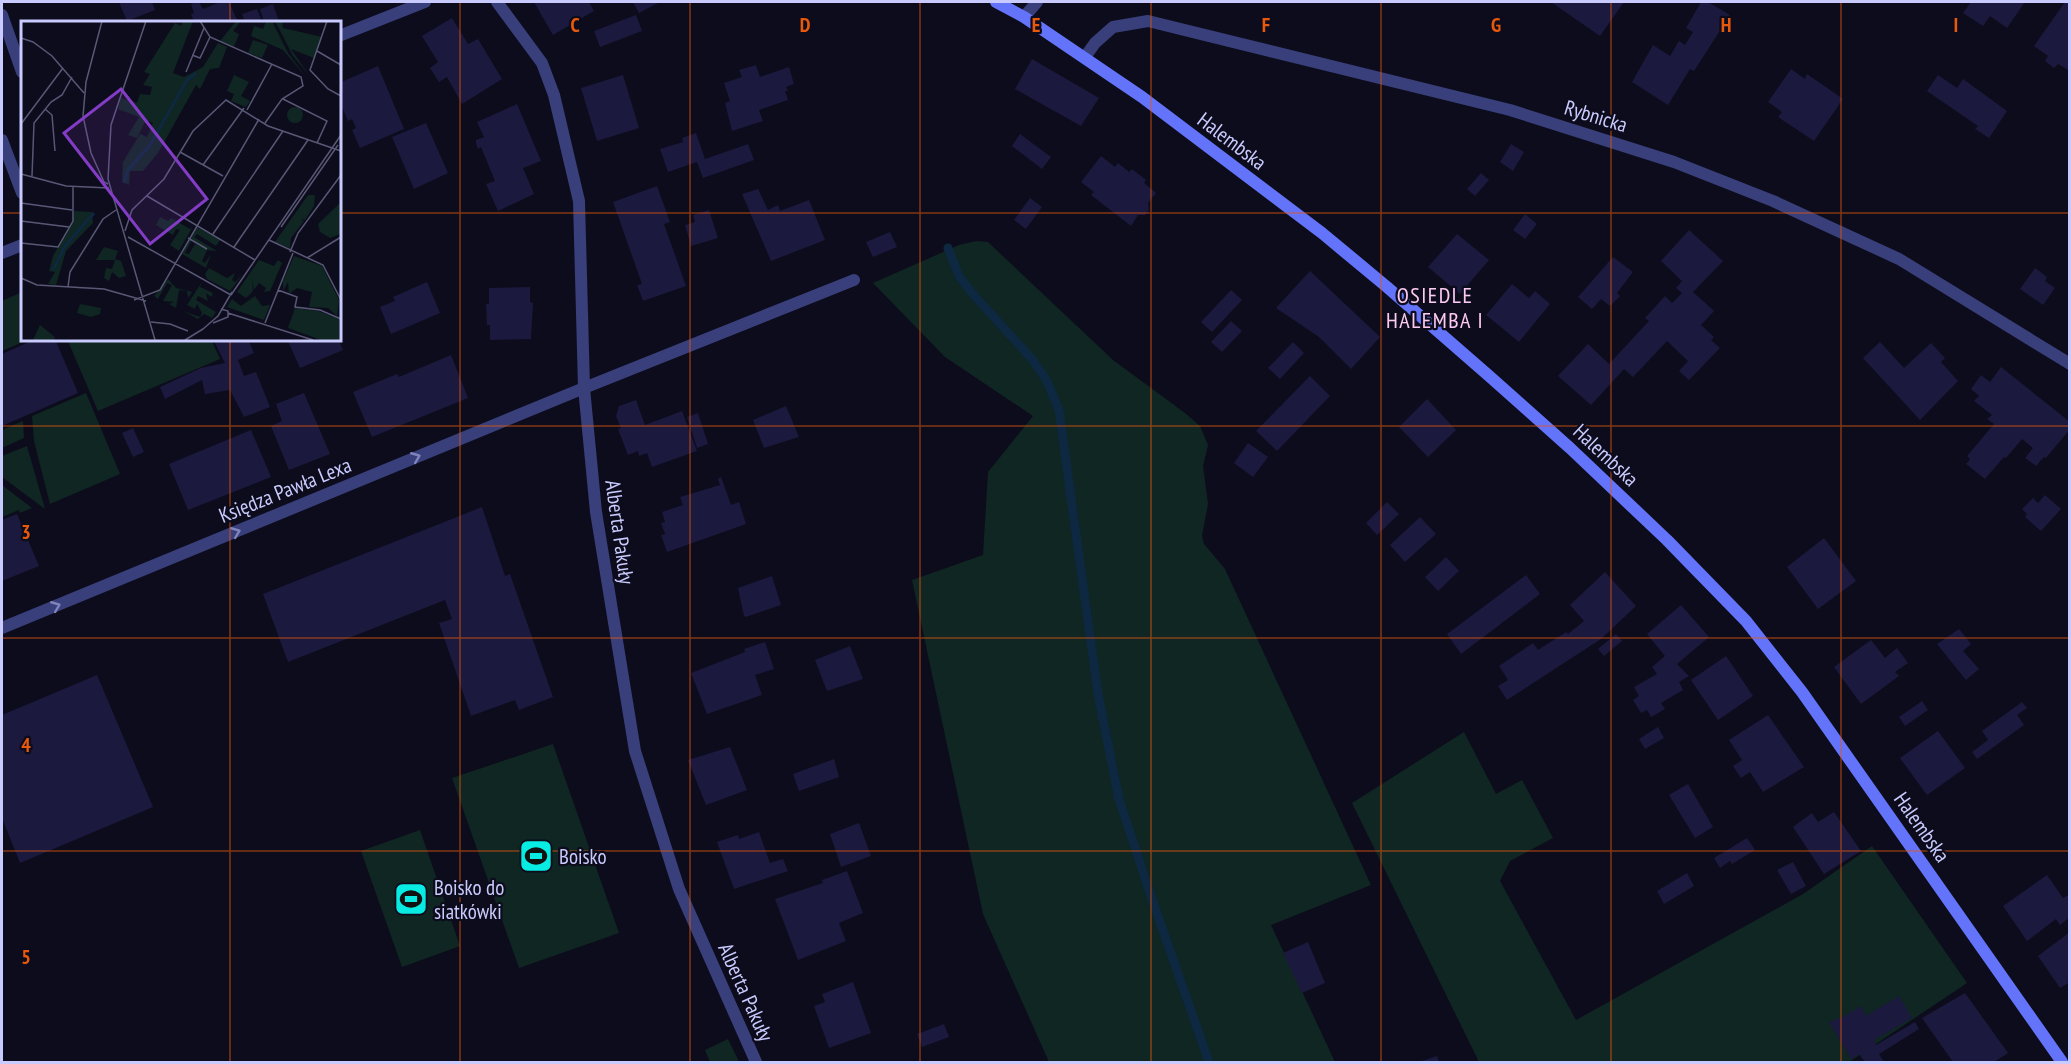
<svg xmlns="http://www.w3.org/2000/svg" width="2071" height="1064" font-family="'PT Sans Narrow',sans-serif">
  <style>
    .green { fill: #0f2622 }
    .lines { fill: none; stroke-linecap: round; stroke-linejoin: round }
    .stream { stroke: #0d2840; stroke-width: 9 }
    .building { fill: #1b193d }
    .lane { stroke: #383f7a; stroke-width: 12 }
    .street { stroke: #383f7a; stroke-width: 12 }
    .secondary { stroke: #6374fa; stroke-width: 12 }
    .oneway { stroke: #8084bc }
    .grid { fill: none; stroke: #e8590c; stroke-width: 1.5; stroke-opacity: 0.55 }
    .labels { text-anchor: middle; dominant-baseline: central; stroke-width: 4.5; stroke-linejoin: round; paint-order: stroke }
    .street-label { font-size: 21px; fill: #c9cafd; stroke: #0d0c1c }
    .poi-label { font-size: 21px; fill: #c9cafd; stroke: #0d0c1c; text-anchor: start }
    .neighbourhood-label { font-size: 22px; letter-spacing: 1.5px; fill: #fdcbf2; stroke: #0d0c1c }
    .inset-river { fill: none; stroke: #0d2840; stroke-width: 3 }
    .inset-road { fill: none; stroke: #585876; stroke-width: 1.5 }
    .view { fill: #833cc5; fill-opacity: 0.15; stroke: #833cc5; stroke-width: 3 }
    .inset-edge { fill: none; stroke: #c9cafd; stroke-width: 3 }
    .grid-label { font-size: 20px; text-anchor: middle; font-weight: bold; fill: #e8590c; stroke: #0d0c1c; stroke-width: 4.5; stroke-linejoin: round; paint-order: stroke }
  </style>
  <rect width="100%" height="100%" fill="#0d0c1c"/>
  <g class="green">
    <path d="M976,241L988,242L1113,360L1185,413L1200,426L1208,445L1203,466L1208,504L1202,536L1204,544L1225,569L1371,885L1271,925L1335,1062H1049L983,914L912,580L983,555L988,472L1033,416L945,357L873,283L959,245Z"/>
    <path d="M22,292V339H30L2,351V301Z"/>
    <path d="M67,339H211L220,359L98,411Z"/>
    <path d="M86,393L120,474L50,504L34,441L32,416Z"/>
    <path d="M23,421L24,438L2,448V430Z"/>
    <path d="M27,446L45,509L2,477V456Z"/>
    <path d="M2,485L32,508L20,513L19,510L2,517Z"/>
    <path d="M1464,732L1496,794L1522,780L1553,838L1510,861L1500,881L1576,1020L1803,894L1872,846L1967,983L1849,1062H1479L1352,803Z"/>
    <path d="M553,744L619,933L519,968L452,778Z"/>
    <path d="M420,830L460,946L402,967L361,851Z"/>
    <path d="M728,1039L739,1062H710L705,1050Z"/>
  </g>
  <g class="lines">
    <path class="stream" d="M948,248L959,276L972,293L1032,359L1047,381L1059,410L1098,694L1119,799L1152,899L1209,1062"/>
  </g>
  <g class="building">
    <path d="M119,2H152L155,10L127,21Z"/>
    <path d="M196,2H199L203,9L220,2H229L238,22H194L191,14L194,13L191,4Z"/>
    <path d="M534,2H589L594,11L553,35Z"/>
    <path d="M633,2H660L639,13Z"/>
    <path d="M1551,2H1624L1600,36Z"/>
    <path d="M1701,2H1708L1730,15L1694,71L1690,69L1668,105L1632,82L1653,45L1670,56L1679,41L1685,45L1693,32L1686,28Z"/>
    <path d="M1971,2H2025L2007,28L1990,16L1983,26L1963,13Z"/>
    <path d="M2065,2H2070V71L2058,64L2054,68L2045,61L2048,56L2034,46Z"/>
    <path d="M273,4L279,22H264L260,9Z"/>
    <path d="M257,9L262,22H245L242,14Z"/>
    <path d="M636,15L642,31L600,47L594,31Z"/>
    <path d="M452,18L468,44L478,39L502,79L462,104L447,77L439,82L430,68L438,62L422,36Z"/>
    <path d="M1032,59L1099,98L1081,126L1015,89Z"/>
    <path d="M756,65L760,77L789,67L794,84L786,87L788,91H785L788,100L759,110L763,121L732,131L725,103L730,101L724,83L742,77L739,70Z"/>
    <path d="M378,66L404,129L360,148L352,130L356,128L352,119L348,121L339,100V83Z"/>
    <path d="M1791,69L1805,79L1807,74L1843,99L1814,141L1778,117L1782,112L1768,102Z"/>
    <path d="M623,75L639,128L597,141L581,88Z"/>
    <path d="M1938,75L1957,88L1963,79L2007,111L1989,138L1975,129L1978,126L1927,91Z"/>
    <path d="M517,104L541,161L523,168L534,194L498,211L486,184L495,181L481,147L478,149L476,143V140L484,137L477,122Z"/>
    <path d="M426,123L448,173L414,189L392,137Z"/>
    <path d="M696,133L705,159L748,144L754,160L703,178L697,162L668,172L660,149L683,142L682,138Z"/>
    <path d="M1020,134L1051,157L1042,169L1012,146Z"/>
    <path d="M1511,144L1524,152L1513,171L1500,162Z"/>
    <path d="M1101,156L1115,167L1118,163L1129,172L1132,169L1146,180L1144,183L1156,193L1148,203L1149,210L1145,215H1138L1131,226L1091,195L1094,192L1081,182Z"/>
    <path d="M1481,173L1489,180L1475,196L1467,189Z"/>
    <path d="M657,186L670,222L664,224L686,286L643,301L637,285L642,284L613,202Z"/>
    <path d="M758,189L768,210L778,205L780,211L809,200L825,240L771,261L742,194Z"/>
    <path d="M1030,198L1042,207L1026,229L1014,220Z"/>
    <path d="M709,210L718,238L691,246L685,225L695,222L693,215Z"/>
    <path d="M1525,214L1537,224L1525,239L1513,230Z"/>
    <path d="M1689,230L1723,261L1693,292L1714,311L1701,325L1714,337L1711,340L1720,348L1689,380L1679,371L1688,361L1667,341L1633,377L1624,369L1591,405L1558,376L1588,344L1609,364L1649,321L1645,318L1665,296L1672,303L1682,293L1676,288L1682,281L1661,261Z"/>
    <path d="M890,232L897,247L873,257L866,242Z"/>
    <path d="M1457,234L1489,260L1460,294L1428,267Z"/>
    <path d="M1613,257L1633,272L1617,293L1620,296L1610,306L1601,299L1592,309L1578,297Z"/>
    <path d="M2035,268L2047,277L2045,281L2055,288L2043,305L2020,289Z"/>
    <path d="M1310,271L1380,337L1351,369L1319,337L1276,308Z"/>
    <path d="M427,282L440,313L391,334L380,307L395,301L393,297Z"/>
    <path d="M1512,284L1529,298L1535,291L1550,304L1519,342L1486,315Z"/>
    <path d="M530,287V302L533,303L531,339L490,340V325H487L486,304H489V288Z"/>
    <path d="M1231,290L1242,300L1212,332L1201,322Z"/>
    <path d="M1231,321L1242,331L1222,352L1211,342Z"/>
    <path d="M36,339H55L78,393L2,426V354Z"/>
    <path d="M213,339H248L254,353L238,360L244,376L256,372L270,407L244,417L230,390L205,394L202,380L165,399L160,387L201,368L225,363Z"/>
    <path d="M287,339H338L343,350L300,368Z"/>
    <path d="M1293,342L1304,353L1280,379L1268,368Z"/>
    <path d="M1880,342L1904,368L1931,343L1945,358L1941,362L1958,381L1920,420L1863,358Z"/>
    <path d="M451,355L468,398L372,437L353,392L397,374L399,377Z"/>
    <path d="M2001,367L2070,422V429L2046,458L2044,457L2036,466L2025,458L2033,448L2022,439L2006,458L2004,457L1985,479L1966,464L1970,459L1967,456L1994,424L1987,419L1992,415L1974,401L1979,396L1971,389L1981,375L1990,382Z"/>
    <path d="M1310,376L1330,396L1277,451L1256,431Z"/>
    <path d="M304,393L330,454L289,470L271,426L282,421L276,404Z"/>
    <path d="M1427,399L1456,430L1428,457L1399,427Z"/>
    <path d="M636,400L645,425L682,411L697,451L652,467L647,453L639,456L638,451L628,455L618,429L621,428L616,416L619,406Z"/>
    <path d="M786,406L799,437L764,448L753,420Z"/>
    <path d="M698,413L708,444L697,448L687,417Z"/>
    <path d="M133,428L144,452L133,457L122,433Z"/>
    <path d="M251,430L271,477L188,510L169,464Z"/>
    <path d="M1248,443L1268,457L1253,477L1234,463Z"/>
    <path d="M721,477L731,505L739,502L746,524L667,552L661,535L665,534L661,523L665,522L662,512L683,505L680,497L720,485L718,479Z"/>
    <path d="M2045,495L2061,509L2041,531L2025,517L2027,514L2022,509L2033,498L2038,503Z"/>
    <path d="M1387,502L1399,514L1377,535L1366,523Z"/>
    <path d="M482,507L505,576L510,574L553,697L519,710L515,700L471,716L439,623L452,619L445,600L288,662L263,594Z"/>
    <path d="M17,514L39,566L2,581V520Z"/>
    <path d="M1420,517L1436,534L1405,562L1390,545Z"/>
    <path d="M1824,538L1856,581L1818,609L1787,567Z"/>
    <path d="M1446,557L1459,571L1438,591L1425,577Z"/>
    <path d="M1605,572L1636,606L1601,639L1507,700L1498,686L1508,680L1499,666L1533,643L1538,650L1566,632L1568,634L1584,621L1570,605Z"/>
    <path d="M1526,575L1540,594L1461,654L1447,634Z"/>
    <path d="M772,576L781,605L746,617L744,616L738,588Z"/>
    <path d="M1681,605L1709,637L1677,664L1689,676L1679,682L1683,690L1661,703L1665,709L1651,717L1647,710L1641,713L1633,700L1639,696L1634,687L1657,674L1652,667L1665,656L1647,634Z"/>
    <path d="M1959,629L1971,644L1963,651L1979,669L1966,680L1937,644Z"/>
    <path d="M1616,634L1622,641L1604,656L1598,649Z"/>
    <path d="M1871,640L1885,658L1897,648L1908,663L1895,672L1899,676L1861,704L1834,667Z"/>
    <path d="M765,642L774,669L755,675L762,695L707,714L691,673L745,652L744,649Z"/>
    <path d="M850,646L863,679L827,691L815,660Z"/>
    <path d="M1726,656L1753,696L1718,720L1691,680Z"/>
    <path d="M97,675L153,807L20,863L2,818V715Z"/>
    <path d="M1922,701L1928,710L1905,726L1899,717Z"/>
    <path d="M2022,702L2027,708L2017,715L2024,725L1977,759L1972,752L1988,740L1982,731Z"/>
    <path d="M1768,715L1804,767L1763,792L1750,772L1741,778L1733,766L1742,760L1729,740Z"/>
    <path d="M1658,727L1664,738L1645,749L1639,739Z"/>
    <path d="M1938,731L1965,768L1927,795L1900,758Z"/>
    <path d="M730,747L747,790L706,805L688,760Z"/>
    <path d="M834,759L839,777L799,791L793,774Z"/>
    <path d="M1688,784L1713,827L1695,838L1669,795Z"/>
    <path d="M1834,812L1861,851L1824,874L1793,827L1812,813L1818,822Z"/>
    <path d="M859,823L871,856L841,867L830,834Z"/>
    <path d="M759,832L770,863L783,859L788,871L734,889L717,842L738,835L739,839Z"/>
    <path d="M1747,838L1755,850L1732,864L1730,861L1720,868L1714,858Z"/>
    <path d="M1793,862L1806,886L1791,894L1777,870Z"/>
    <path d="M847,871L863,913L839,923L846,941L798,960L775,899L823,883L822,880Z"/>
    <path d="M1687,873L1694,886L1664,904L1657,891Z"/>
    <path d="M2047,875L2063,898L2070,894V917L2060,925L2056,919L2027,941L2003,906Z"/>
    <path d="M2070,932V982L2060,988L2038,956Z"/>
    <path d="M1308,942L1325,983L1302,993L1283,953Z"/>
    <path d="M853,982L871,1033L829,1048L814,1006L825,1002L822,994Z"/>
    <path d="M1965,993L2008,1053L1994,1062H1953L1922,1018Z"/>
    <path d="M1899,996L1912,1018L1874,1040L1876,1045L1915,1022L1919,1029L1879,1054L1884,1062H1865L1859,1054L1851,1059L1829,1022L1845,1016L1861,1006L1866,1016Z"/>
    <path d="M944,1024L949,1037L922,1047L917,1034Z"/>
    <path d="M1437,1056L1439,1062H1419Z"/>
  </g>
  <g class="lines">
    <g class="lane">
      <path d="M2,15L22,72"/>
      <path d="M339,36L425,2"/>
      <path d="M2,140L22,193"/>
      <path d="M2,253L22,245"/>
      <path d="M584,388L854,280"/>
    </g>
    <g class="street">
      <path d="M497,2L542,63L554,95L579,201L584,388L596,512L635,751L679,889L756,1062"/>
      <path d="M1024,17L1037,2"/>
      <path d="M1085,57L1095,43L1113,27L1148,21L1510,110L1674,162L1773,201L1899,259L2070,364"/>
      <path d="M2,628L584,388"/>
    </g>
    <path class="secondary" d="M996,2L1024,17L1142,97L1322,233L1387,287L1488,375L1570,448L1667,540L1746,621L1802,692L2062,1062"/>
  </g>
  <defs><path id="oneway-chevron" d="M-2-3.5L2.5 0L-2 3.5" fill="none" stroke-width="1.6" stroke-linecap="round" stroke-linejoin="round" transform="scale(1.5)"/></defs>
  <g class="oneway">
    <use href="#oneway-chevron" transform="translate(416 457) rotate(-22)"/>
    <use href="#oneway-chevron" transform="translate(236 532) rotate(-22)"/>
    <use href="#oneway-chevron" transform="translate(56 606) rotate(-22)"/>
  </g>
  <path class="grid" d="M230,2V22M460,2V1062M690,2V1062M920,2V1062M1151,2V1062M1381,2V1062M1611,2V1062M1841,2V1062M2,213H22M339,213H2070M230,339V1062M2,426H2070M2,638H2070M2,851H2070"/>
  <defs>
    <symbol id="stadium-square" viewBox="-11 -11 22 22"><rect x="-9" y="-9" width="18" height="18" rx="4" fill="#07ebe3" stroke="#0d0c1c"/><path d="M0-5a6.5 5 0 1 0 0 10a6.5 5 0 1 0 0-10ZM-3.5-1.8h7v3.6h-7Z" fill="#111"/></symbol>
  </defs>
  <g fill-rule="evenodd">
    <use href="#stadium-square" x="517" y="837" width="38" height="38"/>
    <use href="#stadium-square" x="392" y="880" width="38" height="38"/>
  </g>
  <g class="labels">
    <g class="street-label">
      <text transform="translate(1596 116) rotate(17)">Rybnicka</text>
      <text transform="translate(1232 141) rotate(37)">Halembska</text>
      <text transform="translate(1606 455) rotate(43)">Halembska</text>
      <text transform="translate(285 490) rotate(-22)">Księdza Pawła Lexa</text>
      <text transform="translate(620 532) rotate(82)">Alberta Pakuły</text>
      <text transform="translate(1922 827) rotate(55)">Halembska</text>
      <text transform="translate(746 992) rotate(66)">Alberta Pakuły</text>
    </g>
    <g class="poi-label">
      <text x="559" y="856">Boisko</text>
      <text x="434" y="887">Boisko do<tspan x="434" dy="24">siatkówki</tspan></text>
    </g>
    <g class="neighbourhood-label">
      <text x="1435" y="295">OSIEDLE<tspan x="1435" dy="25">HALEMBA I</tspan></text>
    </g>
  </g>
  <g transform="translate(21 21)">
    <rect width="320" height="320" fill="#0d0c1c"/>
    <path d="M162,0H172L152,52L163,56L182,46L197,22L206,26L198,47L189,48L179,68L175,64L137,132L122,150H109L108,164L101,160L102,141L119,113L126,116L132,102L125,99L116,117L107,114L118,96L97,88L100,77L116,82L119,73L129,74L131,66L122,64L129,53L123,51L154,2L160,5ZM215,0H220L212,10L218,13L213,26L199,20ZM245,0H251L267,32L285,56L262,29L230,15L233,5L242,8ZM254,0H261L262,7L301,16L293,37L270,28L288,54L272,35ZM232,19L247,24L241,37L227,32ZM213,54L228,61L220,75L229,80L225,86L210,80L213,73L206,70ZM266 94a8 8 0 1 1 16 0a8 8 0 1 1-16 0ZM287,174H294L293,185L284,199L280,197L283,200L270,217L269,227L254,221ZM319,182V213L309,217L299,211L297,203ZM53,190L71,191L72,202L45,230L35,264L27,263L34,251L28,250L32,235L52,200ZM139,196L147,200L150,197L169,208L172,205L158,230L149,224L159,209L155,208L152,214L135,204ZM176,206L199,219L195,225L176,213L173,216L196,230L186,229L181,240L184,242L190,233L185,247L161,233L168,219H171L164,232L168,233L174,223L184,227L169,217ZM83,226L97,230L94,238L100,240L105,255L98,257L91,251L88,260L83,257L85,247L91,248L94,239H75ZM273,235L301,245L318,279L316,295L307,287L288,286L291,271L276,267L268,273L267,261L262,270V260ZM238,239L253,245L257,239L261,242L249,270L243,271L245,267L238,262L233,269L231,258L232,270L225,277L216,271ZM188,247L206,257L214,252L211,259L214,261L222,253L209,270L186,258L184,253ZM147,258L155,267L171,271L167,277L166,270L158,269L155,287L148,283L153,281L142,280L151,264L146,262L137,278L133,275ZM181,261L179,266L192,272L190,276L185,272L187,280L177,275L175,279L195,291L191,297L183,293L177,298L162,290L179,296L181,292L176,283L174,288L166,284ZM234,275L241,285L249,284L243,299L206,286L211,278L220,285ZM59,283L80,287L79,293L70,296L56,292ZM274,287L297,290L318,298V319H300L267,307ZM19,304L34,316L33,319H12Z" fill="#0f2622"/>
    <path class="inset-river" d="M103,162L107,149L129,124L166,59L175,52M32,249L44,225L73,192"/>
    <path class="inset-road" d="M81,0L65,61L62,95L70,132L83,161L87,163M125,0L90,104L87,158L134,319M179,0L189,16L280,56L282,65L261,78L244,102M306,0L289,49L307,68L320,75M0,17L12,21L31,35L63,72M296,30L320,44M171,34L179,37L189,16M165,51L183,7M262,78L306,100L296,122M24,88L31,94L34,130M226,89L251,43M0,103L42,47M159,131L202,155M182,144L223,87M0,153L45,165L88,167M11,155L13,102L30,81L41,74L51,56M126,175L234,239M0,182L51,189M0,200L48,206M260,206L317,124M104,210L111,189L143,158L172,110L205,79L247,105L320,130M192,213L262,110M107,216L210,274M167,217L186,228M248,219L302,244L320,279M0,222L37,226L52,200V165M213,226L287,119M269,231L277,212L320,154M286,237L320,216M0,257L16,264L83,268L125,280M47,266L49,251L82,198L95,189M257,269L276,276L274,286L299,289L320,298M210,274L320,114M113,279L139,269L238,98M207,292L292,319M130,301L149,303L167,310M192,302L207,296V290L200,288M244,302L272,232M182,308L197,295L211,271M164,319L182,308"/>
    <path class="view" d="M100,68L186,178L129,223L43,112Z"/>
    <rect width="320" height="320" class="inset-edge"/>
  </g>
  <g class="grid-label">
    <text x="575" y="32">C</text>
    <text x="805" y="32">D</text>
    <text x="1036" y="32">E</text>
    <text x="1266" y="32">F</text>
    <text x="1496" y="32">G</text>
    <text x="1726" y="32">H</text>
    <text x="1956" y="32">I</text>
    <text x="26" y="539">3</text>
    <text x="26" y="752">4</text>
    <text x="26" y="964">5</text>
  </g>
  <rect width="2071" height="1064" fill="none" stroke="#c9cafd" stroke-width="6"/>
</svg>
